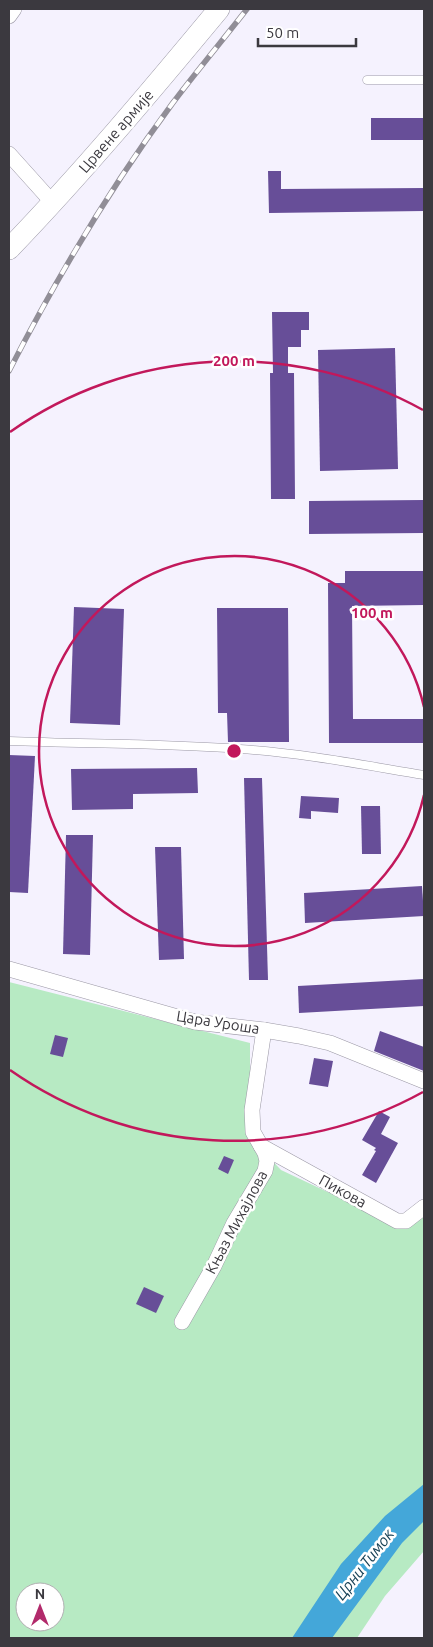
<svg xmlns="http://www.w3.org/2000/svg" width="433" height="1647" font-family="Ubuntu,sans-serif">
  <style>
    .green { fill: #b7eac3; fill-rule: evenodd }
    .water { fill: #44a7d9 }
    .building { fill: #674e98 }
    .lines { fill: none; stroke-linecap: round; stroke-linejoin: round }
    .service-casing { stroke: #9b98a5; stroke-width: 9 }
    .minor-casing { stroke: #9b98a5; stroke-width: 16 }
    .secondary-casing { stroke: #9b98a5; stroke-width: 22 }
    .service { stroke: #fff; stroke-width: 8 }
    .minor { stroke: #fff; stroke-width: 15 }
    .secondary { stroke: #fff; stroke-width: 21 }
    .rail-casing { stroke: #918e97; stroke-width: 5.5 }
    .rail { stroke: #fff; stroke-width: 4; stroke-dasharray: 11; stroke-linecap: butt }
    .ring { fill: none; stroke: #c2185b; stroke-width: 2.5 }
    .labels { text-anchor: middle; dominant-baseline: central; stroke-width: 5; stroke-linejoin: round; paint-order: stroke }
    .street-label { font-size: 15px; fill: #3b393f; stroke: #fff }
    .water-label { font-size: 16px; font-style: italic; fill: #194358; stroke: #fff }
    .centre { fill: #c2185b; stroke: #fff; stroke-width: 2.5 }
    .ring-label { font-size: 15px; text-anchor: middle; font-weight: bold; fill: #c2185b; stroke: #fff; stroke-width: 5; stroke-linejoin: round; paint-order: stroke }
  </style>
  <rect width="100%" height="100%" fill="#f5f2fe"/>
  <path class="green" d="M9,982L250,1043V1137L281,1170L404,1228L424,1215V1551L385,1596L357,1638H9ZM25,1592H55V1622H25Z"/>
  <path class="water" d="M424,1484V1521L402,1543L332,1638H292L341,1564L385,1516Z"/>
  <g class="building">
    <rect x="371" y="118" width="53" height="22"/>
    <path d="M268,171H281V189L424,188V211L269,213Z"/>
    <path d="M272,312H309V330H301V347H288V373H294L295,499H271L270,373H273Z"/>
    <path d="M395,348L398,469L320,471L318,350Z"/>
    <path d="M424,500V533L309,534V501Z"/>
    <path d="M345,571H424V605L352,606L353,719H424V743H329L328,583H345Z"/>
    <path d="M74,607L124,609L120,725L70,723Z"/>
    <path d="M217,608H288L289,742H228L227,713H218Z"/>
    <path d="M9,755L35,756L28,893L9,892Z"/>
    <path d="M197,768L198,793L133,794V809L72,810L71,769Z"/>
    <path d="M244,778H262L268,980H249Z"/>
    <path d="M301,796L339,798L338,813L311,811V819L299,818Z"/>
    <path d="M361,806H380L381,854H362Z"/>
    <path d="M66,835H93L90,955L63,954Z"/>
    <path d="M155,847H181L184,959L159,960Z"/>
    <path d="M422,886L424,916L305,923L304,893Z"/>
    <path d="M424,979V1006L299,1013L298,986Z"/>
    <path d="M380,1031L424,1047V1071L374,1051Z"/>
    <path d="M55,1035L68,1038L63,1057L50,1054Z"/>
    <path d="M314,1058L333,1061L328,1087L309,1084Z"/>
    <path d="M379,1111L390,1117L381,1134L398,1143L376,1183L362,1175L376,1151L374,1150L376,1148L362,1140Z"/>
    <path d="M224,1156L234,1160L228,1174L218,1169Z"/>
    <path d="M144,1287L164,1296L156,1313L136,1304Z"/>
  </g>
  <g class="lines">
    <defs>
      <g id="service">
        <path d="M367,80H424"/>
        <path d="M9,741C86,744 163,743 240,749C302,753 363,765 424,775"/>
      </g>
      <g id="minor">
        <path d="M9,16L14,9"/>
        <path d="M9,154L53,203"/>
        <path d="M9,969L195,1022L264,1030L299,1036L330,1043L424,1081"/>
        <path d="M261,1146L397,1221H406L424,1207"/>
        <path d="M182,1322L214,1266L234,1223L265,1171L267,1161L265,1153L253,1132L252,1110L264,1030"/>
      </g>
      <path id="secondary" d="M9,249C83,172 151,91 219,9"/>
    </defs>
    <use href="#service" class="service-casing"/>
    <use href="#minor" class="minor-casing"/>
    <use href="#secondary" class="secondary-casing"/>
    <use href="#service" class="service"/>
    <use href="#minor" class="minor"/>
    <use href="#secondary" class="secondary"/>
    <defs>
      <path id="rail" d="M9,371C56,279 110,188 172,104C196,72 222,41 247,9"/>
    </defs>
    <use href="#rail" class="rail-casing"/>
    <use href="#rail" class="rail"/>
  </g>
  <g class="ring">
    <path d="M424 795A195 195 0 1 1 424 707"/>
    <path d="M423 1092A390 390 0 0 1 10 1070M10 432A390 390 0 0 1 423 410"/>
  </g>
  <g class="labels">
    <g class="street-label">
      <text transform="translate(116 131) rotate(-49)">Црвене армије</text>
      <text transform="translate(218 1022) rotate(9)">Цара Уроша</text>
      <text transform="translate(343 1191) rotate(29)">Пикова</text>
      <text transform="translate(236 1222) rotate(-62)">Књаз Михајлова</text>
    </g>
    <g class="water-label">
      <text transform="translate(364 1564) rotate(-52)">Црни Тимок</text>
    </g>
  </g>
  <circle cx="234" cy="751" r="8" class="centre"/>
  <g class="ring-label">
    <text x="234" y="366">200 m</text>
    <text x="372" y="618">100 m</text>
  </g>
  <rect width="433" height="1647" fill="none" stroke="#3b393f" stroke-width="20"/>
  <g transform="translate(40 1607)"><circle r="24" fill="#ffffff" stroke="#b1b0b2"/>
  <path d="M0-4L9 19L0 12L-9 19Z" fill="#b22a6b"/>
  <text y="-8" font-size="14" font-weight="bold" text-anchor="middle" fill="#3b393f">N</text>
  </g>
  <path d="M258 38v8h98v-8" fill="none" stroke="#3b393f" stroke-width="2.5"/>
  <text x="266" y="38" font-size="15" fill="#3b393f" stroke="#ffffff" stroke-width="4" paint-order="stroke">50 m</text>
</svg>
